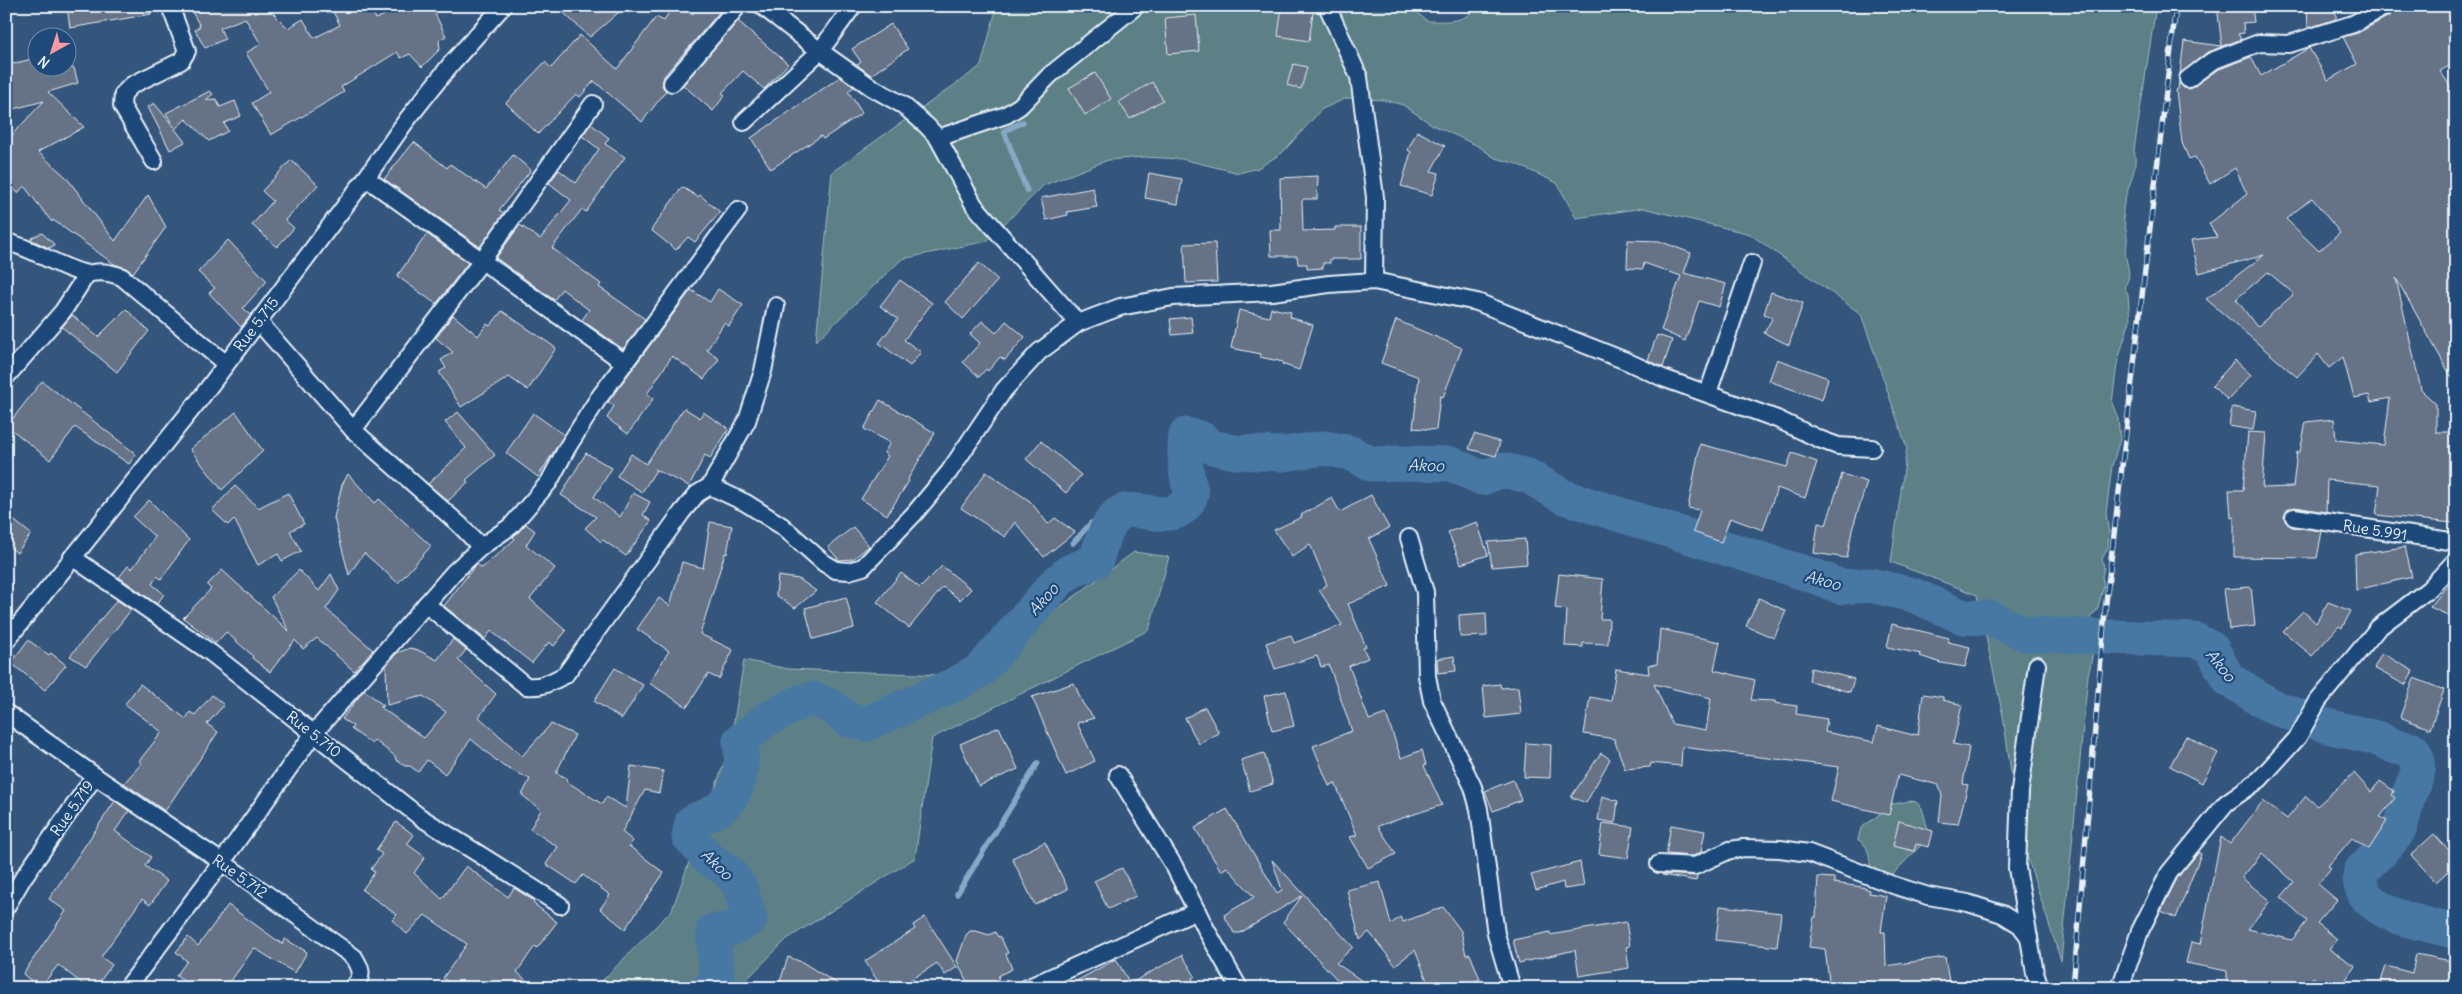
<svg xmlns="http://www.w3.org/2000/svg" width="2462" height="994" font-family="Delius,sans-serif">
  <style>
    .green { fill: #5c8085; stroke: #a2b8be }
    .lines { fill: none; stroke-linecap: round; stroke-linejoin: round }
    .stream { stroke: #87a8c6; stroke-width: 5.5 }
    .river { stroke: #4778a4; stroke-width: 35 }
    .building { fill: #667285; stroke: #e8f1f8; fill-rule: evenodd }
    .minor-casing { stroke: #e8f1f8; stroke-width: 20 }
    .minor { stroke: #1f4a7a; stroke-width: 16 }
    .rail-casing { stroke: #e8f1f8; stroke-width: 5.5 }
    .rail { stroke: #1f4a7a; stroke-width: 4; stroke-dasharray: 11; stroke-linecap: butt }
    .labels { text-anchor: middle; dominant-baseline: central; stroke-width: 4.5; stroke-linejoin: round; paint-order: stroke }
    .street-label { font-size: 15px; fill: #e8f1f8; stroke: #1f4a7a }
    .water-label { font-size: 16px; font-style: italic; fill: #d0dfeb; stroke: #1f4a7a }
  </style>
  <rect width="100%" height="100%" fill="#34567d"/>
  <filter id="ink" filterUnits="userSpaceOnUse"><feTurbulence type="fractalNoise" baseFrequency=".02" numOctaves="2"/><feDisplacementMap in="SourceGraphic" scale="10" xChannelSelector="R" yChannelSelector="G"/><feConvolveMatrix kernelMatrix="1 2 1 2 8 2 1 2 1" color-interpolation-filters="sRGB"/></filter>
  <g filter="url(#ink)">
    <g class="green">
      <path d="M997,6H1409L1427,21C1442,21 1470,24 1474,6H2156L2134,150C2140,173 2121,196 2123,215C2124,223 2127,231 2127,238C2128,244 2124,252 2126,258C2128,268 2132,277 2124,287L2128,294L2130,320L2117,364L2112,403L2118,419L2120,439L2112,466L2106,513L2109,534L2108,547L2102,559L2104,567L2102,576L2104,586L2097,610L2090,618C2096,636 2093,658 2088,675L2061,961L2020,835L2003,716L1977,595L1891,562L1907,448L1861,314L1750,234L1643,208L1576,218L1557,183L1514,163L1495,158L1478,146L1431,124L1403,105L1384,100L1347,98L1322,109L1282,153L1258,168L1239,173L1182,159L1144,157L1108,160L1044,185L987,241L902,259L816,341L832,172L981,66Z"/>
      <path d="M1134,552L1169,557L1149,630L932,738L915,858L787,939L738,988H595L672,910L730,746L744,660L788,669L968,676Z"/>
      <path d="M1910,801L1916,802L1922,808L1928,830L1925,841L1886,881L1871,872C1869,860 1871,846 1858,840L1861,828L1880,814L1888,805Z"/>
    </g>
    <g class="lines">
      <g class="stream">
        <path d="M1023,122L1004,131L1027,191"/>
        <path d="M1073,543L1090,524L1101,518L1107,511L1116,516"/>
        <path d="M957,894L1038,763"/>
      </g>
      <path class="river" d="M711,988L717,975L713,931L729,930L750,919L740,887L729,872L708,858L689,836L692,822C700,818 709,815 717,810C740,796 744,765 740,741L765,720L803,701L814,699L830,706L849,720L866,724L958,683L981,670L1056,583L1069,572L1096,561C1100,546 1105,528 1116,516C1133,498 1176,533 1191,495C1192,490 1189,485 1188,481C1185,466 1184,450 1186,435L1200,438L1212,447L1234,452L1284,454L1325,448L1351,453L1371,464L1399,463L1451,464L1482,478L1503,470L1528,476L1564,497L1817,577L1841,587L1870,585L1913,595L1963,617L1990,618L2026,634L2195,640L2212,649L2228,679L2275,708L2331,727L2376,738L2396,747L2413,750C2424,769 2416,775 2409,794C2405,806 2404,819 2398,831C2389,847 2373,857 2361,871C2352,916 2428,923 2456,932"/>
    </g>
    <g class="building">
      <path d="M67,6H150L151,14L70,28Z"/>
      <path d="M189,6H273L269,9L288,28L303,19L314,38L340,25L330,6H370L376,19L403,6H431L446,36L439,40L440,49L422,67L410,54L401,58L397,52L341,87L344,92L271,135L252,103L269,92L246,53L261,44L245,18L220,28L225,39L205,48L195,30L200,26Z"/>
      <path d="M556,6H626L590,37Z"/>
      <path d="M672,6H679L693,14L698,6L723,8L664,76L662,86L666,91L642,122L594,81L580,97L576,94L538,134L506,103L545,62L551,68L580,35L617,69L656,17L664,21Z"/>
      <path d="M1282,6H1314L1309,41L1278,36Z"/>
      <path d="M2217,6H2252L2254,22L2243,23L2244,33L2238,34L2241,39L2206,53L2180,74L2184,41L2222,46Z"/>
      <path d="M2307,6H2336V19L2308,28Z"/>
      <path d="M2396,6H2452L2456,14V62L2440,71L2456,95V385L2396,278L2421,390L2436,404V432H2456V497L2453,523L2376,515L2380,485L2327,480L2326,512L2295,507L2287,510L2284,516L2285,521L2292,527L2322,531L2317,558L2234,557V517L2231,518L2229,490H2243L2248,432L2266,433L2262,488L2293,487L2297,452H2300L2306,422L2334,419L2336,440L2384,445L2390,398L2371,402L2369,395L2354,398L2343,357L2329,368L2318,354L2297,377L2206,299L2264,255L2199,273L2191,240L2217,237L2209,224L2247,194L2235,168L2210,184L2195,157L2189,159L2182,143L2176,90L2178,89L2179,82L2184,88L2190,89L2217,70L2251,57L2261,76L2309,48L2328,80L2357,64L2343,37L2358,33L2391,15ZM2312,198L2340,233L2319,251L2286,219ZM2268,272L2294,294L2257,327L2236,299Z"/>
      <path d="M1196,15L1199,51L1168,54L1165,18Z"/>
      <path d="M738,21L788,64L764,89L743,71L722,93L725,95L713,111L683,85Z"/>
      <path d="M891,24L908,49L871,75L857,65L861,62L852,49Z"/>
      <path d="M38,57V68H74L78,83L48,92L84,127L38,152L66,177L115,241L148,195L166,227L133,273L126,268L114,264L53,220L52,222L24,186L18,193L6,182V141L44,101L6,111V66Z"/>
      <path d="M1293,64L1307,67L1301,89L1287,85Z"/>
      <path d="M1095,73L1111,99L1085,115L1069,88Z"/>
      <path d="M840,77L854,87L848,91L862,113L823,139L821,136L771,169L751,138Z"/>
      <path d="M1152,82L1163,100L1130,119L1119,102Z"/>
      <path d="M210,91L213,94L206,100L216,99L220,107L235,101L241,116L224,123L228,131L209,141L186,119L175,129L185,142L170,150L148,107L154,103L174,127L166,113Z"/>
      <path d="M591,124L609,138L605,144L625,157L586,212L582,209L552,248L601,284L599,287L645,319L623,349L582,320L589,310L562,289L554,300L496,258L520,225L540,239L571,200L549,183L559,170L576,183L599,149L582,136Z"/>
      <path d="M1417,131L1445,146L1431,171L1439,173L1432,195L1401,186L1411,152L1408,150Z"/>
      <path d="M414,142L447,168L450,164L486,189L513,155L531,170L499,210L504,213L480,247L384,179Z"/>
      <path d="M291,160L318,185L285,220L294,228L277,247L252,225L273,201L262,191Z"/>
      <path d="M1149,173L1182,179L1178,204L1145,198Z"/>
      <path d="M1318,176L1317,199H1304L1302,201L1303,231L1335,230V227H1361V259H1330V263H1323V268L1307,269V264H1298L1297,256H1271L1270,230H1281L1280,178Z"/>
      <path d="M682,187L698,197L700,195L720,212L695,242L688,237L676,250L651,230Z"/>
      <path d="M1093,188L1097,207L1067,212L1068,215L1046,220L1041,198Z"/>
      <path d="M42,233L55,245L49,248L32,240L31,238Z"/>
      <path d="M427,234L468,263L436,304L397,276Z"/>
      <path d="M228,240L267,281L243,308L251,315L241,327L209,293L215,288L198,272Z"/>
      <path d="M1628,240L1659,241L1691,253L1684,273L1726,284L1719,307L1699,301L1685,341L1661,330L1681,276L1644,263L1643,269L1627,268Z"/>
      <path d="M1215,243L1217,282L1186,283L1184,244Z"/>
      <path d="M979,263L998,280L963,319L945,302Z"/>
      <path d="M900,280L932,303L904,340L921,352L910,366L879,343L898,319L880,306Z"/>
      <path d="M718,289L743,305L729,326L724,323L707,350L719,359L704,379L672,356L647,394L653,399L628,434L607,418L614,406L608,402L691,290L710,302Z"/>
      <path d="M1771,292L1803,303L1789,345L1764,333L1773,317L1764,314Z"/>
      <path d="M1271,308L1291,312L1290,317L1313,325L1299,370L1282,364L1283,362L1260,357L1261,354L1231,348L1239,310L1269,317Z"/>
      <path d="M126,309L149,331L117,372L62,327L72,315L98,337Z"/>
      <path d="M502,311L556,348L528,390L509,377L461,407L439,372L446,368L441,360L453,352L436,338L453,315L478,336L487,324L490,326Z"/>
      <path d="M1191,317L1193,333L1172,335L1170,319Z"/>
      <path d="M1396,320L1462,348L1443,397L1440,396L1436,430L1413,428L1419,377L1381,363Z"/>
      <path d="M982,321L996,333L1006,321L1025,337L1005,360L1000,357L988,371L986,369L979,377L963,362L980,343L970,334Z"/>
      <path d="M1657,335L1672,340L1663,367L1648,360Z"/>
      <path d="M1777,359L1828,378L1822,400L1769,381Z"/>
      <path d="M2235,360L2251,375L2228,400L2212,386Z"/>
      <path d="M42,381L136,454L129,464L75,427L50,460L7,426Z"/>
      <path d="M880,400L935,433L908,479L909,481L887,515L861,499L888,456L884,453L890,443L864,429Z"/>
      <path d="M2232,407L2256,411L2253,430L2229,426Z"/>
      <path d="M684,408L700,418L703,412L729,429L710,458L705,455L689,486L654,469L656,470L642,492L617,476L631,454L646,464Z"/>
      <path d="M236,412L263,451L222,490L190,449Z"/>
      <path d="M458,412L495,455L466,480L468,482L448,501L428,484L466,448L445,422Z"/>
      <path d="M533,413L564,435L538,477L506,453Z"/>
      <path d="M1474,434L1500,442L1496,456L1469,449Z"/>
      <path d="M1041,441L1081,475L1066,493L1026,459Z"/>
      <path d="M1700,444L1787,467L1792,453L1817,462L1805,498L1777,488L1763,530L1730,518L1721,542L1693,532L1700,510L1688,508Z"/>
      <path d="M586,453L612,468L594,497L620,517L633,493L650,502L643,515L651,521L626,556L603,540L601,542L585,528L596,517L561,495Z"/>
      <path d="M986,472L1030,501L1048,524L1055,518L1075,532L1044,557L1015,522L1005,537L961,508Z"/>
      <path d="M348,474L375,503L379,499L431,546L398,583L364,553L349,575L334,518L342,485Z"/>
      <path d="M1842,474L1867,482L1852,530L1847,558L1814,553L1818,523L1826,525Z"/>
      <path d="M235,486L258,508L288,493L304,524L290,531L301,551L282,561L278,554L258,565L234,519L228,525L212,510Z"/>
      <path d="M1371,495L1389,528L1369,539L1390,586L1348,604L1366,647L1363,648L1368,658L1349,666L1369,720L1386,714L1401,758L1422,750L1426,765L1424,766L1442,805L1378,826L1396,854L1368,868L1350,837L1357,835L1335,783L1329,786L1313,746L1352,731L1329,665L1321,667L1317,656L1275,669L1266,643L1291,635L1294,643L1342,625L1319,590L1327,585L1310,544L1292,557L1274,530L1302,517L1301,515L1332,498L1340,512Z"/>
      <path d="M149,500L189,540L161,579L157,576L152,584L164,594L157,604L119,577L128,566L132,569L155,537L133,517Z"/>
      <path d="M6,514L31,534L17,553L6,544Z"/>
      <path d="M710,522L732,526L727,554L725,553L700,634L733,650L719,679L708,674L687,707L649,683L669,651L637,629L659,598L670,606L682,562L703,568Z"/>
      <path d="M1477,522L1488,555L1461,564L1448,532Z"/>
      <path d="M526,524L535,531L526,545L555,568L530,599L566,631L554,646L549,642L532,663L491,631L485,639L444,606L474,567L477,564L482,568L515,539L513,537Z"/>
      <path d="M853,527L869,546L853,559L839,560L828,547Z"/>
      <path d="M1525,539L1527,564L1492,567L1488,542Z"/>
      <path d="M2405,547L2412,577L2356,590L2355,554Z"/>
      <path d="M942,566L971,589L960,600L943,587L909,628L877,602L901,573L920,588Z"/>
      <path d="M222,570L289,631L271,597L299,570L319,591L331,574L339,590L326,609L373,650L354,671L317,638L303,649L295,640L270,672L252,658L253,656L226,632L216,643L183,618L211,589L207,585Z"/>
      <path d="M1559,574L1603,579L1600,619H1609L1608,644L1583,643V647L1565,646L1567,610L1555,608Z"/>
      <path d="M2456,575V619L2430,607Z"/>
      <path d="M778,576L799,579L816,591L795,608L776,595Z"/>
      <path d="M2251,587L2255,626L2229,629L2224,589Z"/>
      <path d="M846,597L854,628L813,639L805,608Z"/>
      <path d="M1759,598L1786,611L1774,638L1746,626Z"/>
      <path d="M117,600L131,610L86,666L70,656Z"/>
      <path d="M2328,602L2351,611L2342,628L2339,626L2312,656L2283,631L2303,611L2316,623Z"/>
      <path d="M1486,613L1487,636L1460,637L1459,615Z"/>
      <path d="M1892,624L1949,638L1948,642L1970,647L1965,667L1941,663L1920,656L1921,654L1887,647Z"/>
      <path d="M1660,629L1720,642L1714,670L1755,680L1751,700L1775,701V703L1797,706L1796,714L1827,719L1825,732L1874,742L1878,726L1913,735V734L1918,735L1923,694L1943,697V700L1962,705L1953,744L1969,747L1963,784L1968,785L1958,824L1939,822L1942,796L1939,785L1898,775L1889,815L1831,801L1839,767L1682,747L1681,766L1651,763L1650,767L1625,769L1614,739L1584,734L1590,697L1611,701L1616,669L1649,674L1648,665L1657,664ZM1654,684L1711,698L1706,730L1672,724Z"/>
      <path d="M453,639L466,650L458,660L496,694L479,717L522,756L551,724L575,735L556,773L567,778L566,781L602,804L606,797L626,808L631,766L663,771L659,793L645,790L622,832L633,841L629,846L664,873L625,929L600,909L610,895L583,875L576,884L546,864L558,847L530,829L541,810L522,795L530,779L503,766L471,739L445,774L427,760L418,772L410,766H405L396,760L395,756L374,740L372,744L351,729L353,726L342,719L364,690L384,706L380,707L424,738L446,712L423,696L387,705L386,666L397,653L410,648L418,650L437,660Z"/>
      <path d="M28,640L49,655L51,653L66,665L45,690L11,663Z"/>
      <path d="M2382,653L2413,671L2405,685L2374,668Z"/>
      <path d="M1454,656L1456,671L1438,673L1437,659Z"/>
      <path d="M615,668L643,685L622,719L594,701Z"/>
      <path d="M1811,668L1854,679L1850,692L1809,681Z"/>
      <path d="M2414,678L2444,690L2430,729L2400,717Z"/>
      <path d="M1074,683L1083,704L1094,718L1077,723L1095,761L1066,775L1032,697Z"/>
      <path d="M140,684L186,719L190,712L195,715L212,695L224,705L207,724L218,732L165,811L124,783L142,763L139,761L162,732L125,704Z"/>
      <path d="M1500,684L1501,688L1518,687L1521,714L1486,718L1483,686Z"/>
      <path d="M1286,691L1294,726L1272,731L1264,696Z"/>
      <path d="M1205,707L1219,733L1199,744L1185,718Z"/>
      <path d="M999,727L1018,769L979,786L960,744Z"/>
      <path d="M2186,736L2218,753L2202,783L2170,766Z"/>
      <path d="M1526,743L1551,745L1550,778L1524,777Z"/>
      <path d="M1264,753L1273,784L1250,791L1241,760Z"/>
      <path d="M1601,753L1610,759L1586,803L1571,797Z"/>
      <path d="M2354,773L2371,792L2380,781L2394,791L2392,795L2395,798L2380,817L2387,821L2369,849L2352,838L2328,866L2331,868L2318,884L2337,900L2317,923L2337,939L2329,949L2355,966L2340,988H2329L2313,977L2306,988H2227V971L2186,963L2191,942L2200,944L2221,837L2230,844L2263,801L2287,819L2306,796L2317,806ZM2262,853L2294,882L2281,897L2307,921L2292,940L2248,929L2270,901L2242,878Z"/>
      <path d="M1513,780L1521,800L1493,811L1485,791Z"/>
      <path d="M1602,796L1618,801L1615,823L1598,820Z"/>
      <path d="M115,801L129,811L115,831L151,857L145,866L167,881L150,905L142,899L101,957L112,965L95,988H88L58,965L40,988L23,974L66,911L49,899Z"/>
      <path d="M1227,809L1277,893L1282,890L1272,860L1353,947L1336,963L1372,988H1345L1283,922L1302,896L1240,933H1234L1224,915L1254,897L1227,867L1221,871L1195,828Z"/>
      <path d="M1899,821L1933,831L1929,847L1916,844L1914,851L1893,846Z"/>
      <path d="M396,822L414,835L407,844L425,857L414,873L442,899L466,866L508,897L514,888L534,901L533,903L557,922L537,948L535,946L517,972L535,988H456L443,978L467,944L425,915L407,934L392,920L397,915L362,890L375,872L371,869L382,854L376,850Z"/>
      <path d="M1603,823L1633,827L1628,858L1599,854Z"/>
      <path d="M1671,825L1705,831L1701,852L1693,856L1666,854Z"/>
      <path d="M2434,834L2456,858V864L2436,882L2411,855Z"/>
      <path d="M1045,842L1068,889L1035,905L1012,858Z"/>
      <path d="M2199,852L2201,854L2176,918L2161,911L2177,878Z"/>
      <path d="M1580,862L1584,886L1564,889L1563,882L1536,890L1531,875Z"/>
      <path d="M1122,868L1136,896L1108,909L1094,881Z"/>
      <path d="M1662,875V874L1697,876L1696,881Z"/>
      <path d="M1818,877L1834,878V883L1862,887L1870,890L1869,893L1886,896L1881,932H1885L1886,966L1945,957L1950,988H1830L1825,949L1809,947L1814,917H1816Z"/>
      <path d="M1380,882L1391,924L1400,917L1403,922L1443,907L1461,931L1466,955L1470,954L1480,979L1457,988H1430L1415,950L1395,965L1369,932L1360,940L1347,890Z"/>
      <path d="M228,905L282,944L285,939L307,952L295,973L254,948L226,988H194L176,976L187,961L176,952L188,937L198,946Z"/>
      <path d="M1720,906L1781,913L1777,947L1716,940Z"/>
      <path d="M925,917L957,967L945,975L937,963L898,988H882L865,961L915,929L913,925Z"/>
      <path d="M1626,922L1630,946L1626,947L1629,968L1579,976L1575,950L1519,963L1513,940L1550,932V935Z"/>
      <path d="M970,931H976L989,935L995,932L998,937L1000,936L1008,953L1006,954L1012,969L999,975L996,988H974L965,978L957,961L966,935Z"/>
      <path d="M2416,954L2456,962V988H2379L2386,966L2412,973Z"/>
      <path d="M1182,955L1195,976L1192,978L1196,988H1122Z"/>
      <path d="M788,957L802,962L844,988H778Z"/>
      <path d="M1116,959L1128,980L1114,988H1064Z"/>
    </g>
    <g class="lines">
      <defs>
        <g id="minor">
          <path d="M762,6L820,51L871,87L903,105L927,126L938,138L974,205L1078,323"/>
          <path d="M1328,8L1359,77L1375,197L1374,281"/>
          <path d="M2188,79L2212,61L2259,43L2289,44L2353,24L2386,6"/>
          <path d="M672,83L738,6"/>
          <path d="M744,122L820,51L853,6"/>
          <path d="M938,138L1006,115L1020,106L1050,75L1136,6"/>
          <path d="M154,161L122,106L123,94L132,85L181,61L187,51L170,6"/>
          <path d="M366,178L625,363"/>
          <path d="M6,242C35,248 58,268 87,274"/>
          <path d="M258,321L353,430L460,525L481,547"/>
          <path d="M6,377L63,311L87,274C100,271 109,272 122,277L226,364"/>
          <path d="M1708,393L1752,263"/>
          <path d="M353,430L481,262L593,104"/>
          <path d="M710,486L747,421L763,371L776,306"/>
          <path d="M2294,517L2456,542"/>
          <path d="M1409,538L1425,592L1427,676L1432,701L1473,787L1479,809L1496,934L1512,988"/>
          <path d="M72,557L211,653L420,817L560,905"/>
          <path d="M426,604L526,686C542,688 551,682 565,675L682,512L697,494L710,486L746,503L782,526L824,563L836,570L849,571L863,567L914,514L949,472L1004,390L1039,352L1078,323L1120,307L1173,297L1272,292L1329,284L1374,281L1477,302L1626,361L1663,378L1777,419L1819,439L1838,446L1872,448"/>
          <path d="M6,641L200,399L366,178L406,121L451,64L503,6"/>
          <path d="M2037,665L2020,791L2017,868L2035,973L2040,988"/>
          <path d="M6,713L95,776L23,878L6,907"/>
          <path d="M1118,775L1174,866L1207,931L1239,988"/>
          <path d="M95,776L222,862L354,957C362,970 364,975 353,988"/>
          <path d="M1659,864L1695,866L1730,850L1744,848L1780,849L1809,853L1893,885L1928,896L1968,903L2002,914L2020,925L2029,937"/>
          <path d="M127,988L222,862L314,733L454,572L481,547L511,526L549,482L567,448L598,399L738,210"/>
          <path d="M1027,988L1197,911"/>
          <path d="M2120,988L2140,931L2169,873L2226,803L2260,779L2298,737L2318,701L2378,628L2429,589L2456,560"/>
        </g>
      </defs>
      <use href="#minor" class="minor-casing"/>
      <use href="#minor" class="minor"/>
      <defs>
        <path id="rail" d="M2073,988L2105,611L2176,6"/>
      </defs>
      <use href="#rail" class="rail-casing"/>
      <use href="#rail" class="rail"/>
    </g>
  </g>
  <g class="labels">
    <g class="street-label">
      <text transform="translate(256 324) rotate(-53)">Rue 5.715</text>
      <text transform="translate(2375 530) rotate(9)">Rue 5.991</text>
      <text transform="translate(314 734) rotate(38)">Rue 5.710</text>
      <text transform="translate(72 808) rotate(-55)">Rue 5.719</text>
      <text transform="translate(240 876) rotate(35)">Rue 5.712</text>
    </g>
    <g class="water-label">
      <text transform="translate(1426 465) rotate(1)">Akoo</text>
      <text transform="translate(1823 580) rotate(15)">Akoo</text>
      <text transform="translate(1043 599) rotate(-48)">Akoo</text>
      <text transform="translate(2221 665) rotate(51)">Akoo</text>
      <text transform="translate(717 864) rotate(44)">Akoo</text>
    </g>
  </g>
  <rect width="2462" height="994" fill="none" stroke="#1f4a7a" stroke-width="25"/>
  <rect x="12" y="12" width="2437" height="969" fill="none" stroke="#e8f1f8" stroke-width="2" filter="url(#ink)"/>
  <g transform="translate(52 52) rotate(219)"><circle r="24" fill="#1f4a7a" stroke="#6f8dac"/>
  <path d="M0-4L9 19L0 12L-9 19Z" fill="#ff9aa2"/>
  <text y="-8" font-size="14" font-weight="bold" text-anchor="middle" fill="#e8f1f8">N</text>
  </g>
</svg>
